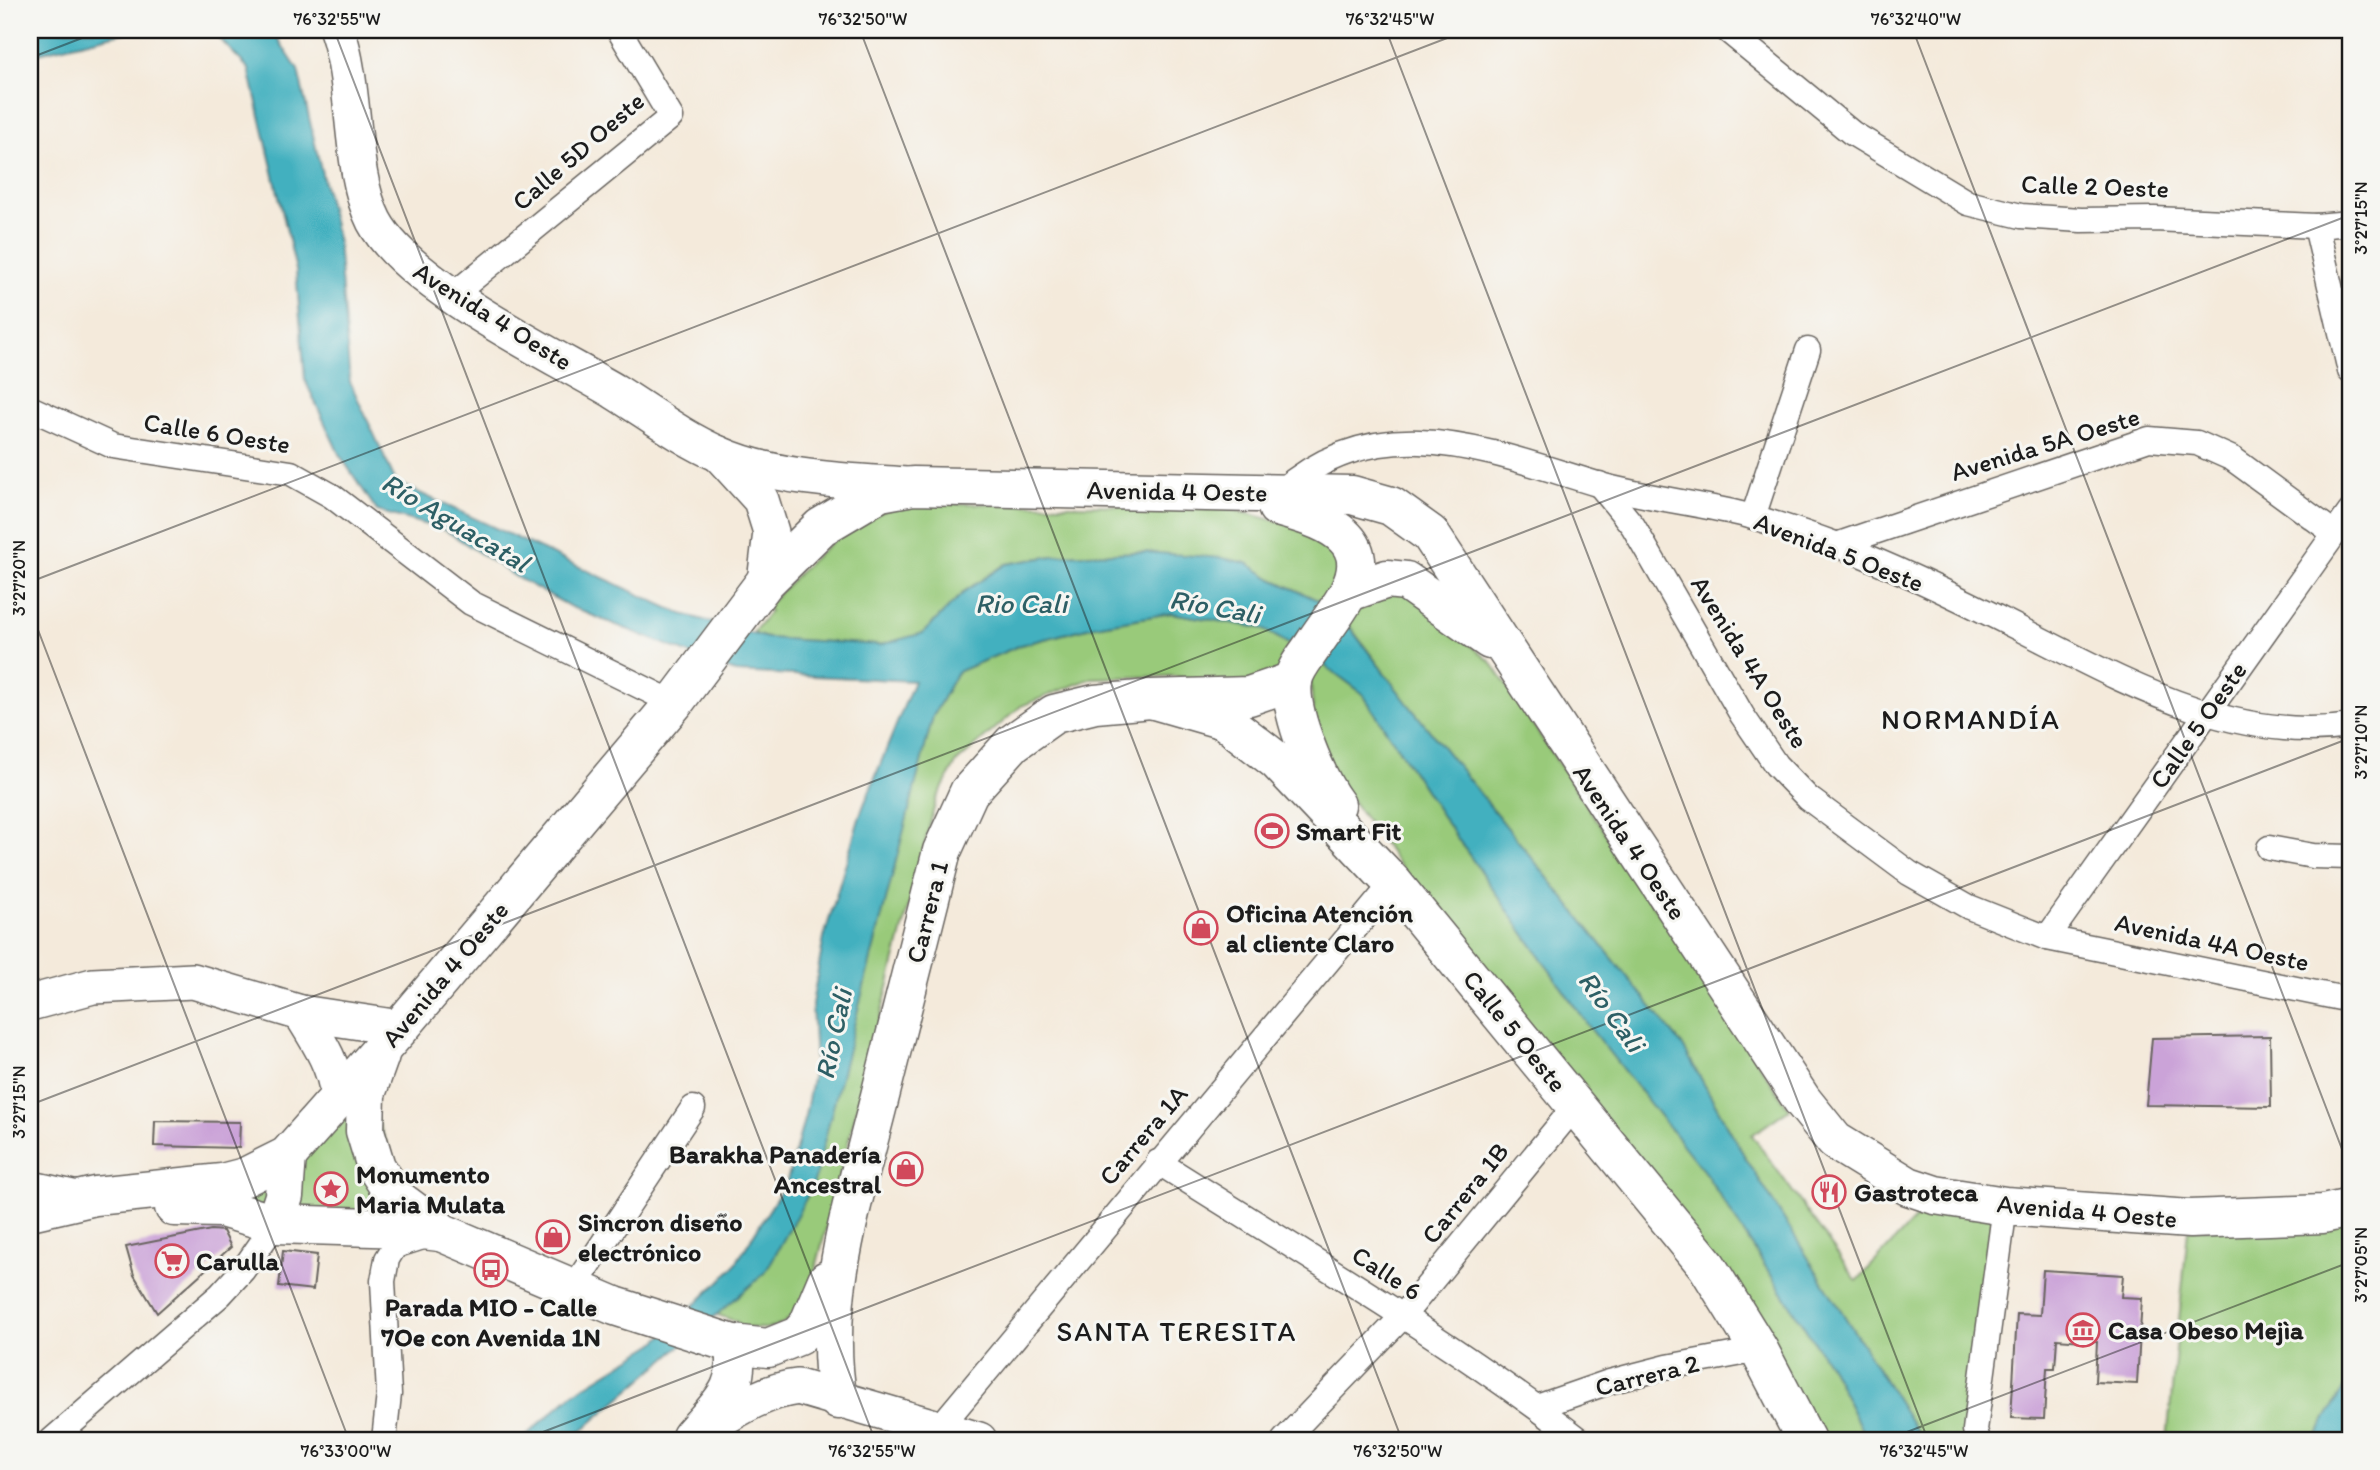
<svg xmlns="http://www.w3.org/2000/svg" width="2380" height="1470" font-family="Itim,sans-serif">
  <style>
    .green { fill: #99ca7a; stroke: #5a734b; stroke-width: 2 }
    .water { fill: #42b0bf; stroke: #2f666e; stroke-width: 2 }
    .building { fill: #cba3d8 }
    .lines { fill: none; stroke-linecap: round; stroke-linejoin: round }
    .street-casing { stroke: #68645f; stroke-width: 27 }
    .secondary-casing { stroke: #68645f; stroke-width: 38 }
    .primary-casing { stroke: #68645f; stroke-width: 41 }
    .street { stroke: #fff; stroke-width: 24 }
    .secondary { stroke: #fff; stroke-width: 35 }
    .primary { stroke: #fff; stroke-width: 38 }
    .ticks { fill: none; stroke: #1c1c1c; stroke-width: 2; stroke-opacity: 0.45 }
    .labels { text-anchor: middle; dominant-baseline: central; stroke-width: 6; stroke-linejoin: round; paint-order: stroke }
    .street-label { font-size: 26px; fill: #1c1c1c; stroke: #f6f6f2 }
    .poi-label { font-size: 26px; font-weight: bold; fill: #1c1c1c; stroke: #f6f6f2; text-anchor: start }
    .water-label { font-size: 28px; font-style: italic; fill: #2d5f65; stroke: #f6f6f2 }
    .neighbourhood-label { font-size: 28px; letter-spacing: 2px; fill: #1c1c1c; stroke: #f6f6f2 }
    .neatline { fill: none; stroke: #1c1c1c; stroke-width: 2.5 }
    .ticks-label { font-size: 18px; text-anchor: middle; fill: #1c1c1c }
  </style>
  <rect width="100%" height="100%" fill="#f6f6f2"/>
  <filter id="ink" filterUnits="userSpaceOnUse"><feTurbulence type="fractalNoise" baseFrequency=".0143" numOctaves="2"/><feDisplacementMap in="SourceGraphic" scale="14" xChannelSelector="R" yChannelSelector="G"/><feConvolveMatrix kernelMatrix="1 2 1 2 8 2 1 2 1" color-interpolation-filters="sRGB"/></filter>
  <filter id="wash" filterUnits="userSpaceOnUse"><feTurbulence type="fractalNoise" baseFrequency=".00686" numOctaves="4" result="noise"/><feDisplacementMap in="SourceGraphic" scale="28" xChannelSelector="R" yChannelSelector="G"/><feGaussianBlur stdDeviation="1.57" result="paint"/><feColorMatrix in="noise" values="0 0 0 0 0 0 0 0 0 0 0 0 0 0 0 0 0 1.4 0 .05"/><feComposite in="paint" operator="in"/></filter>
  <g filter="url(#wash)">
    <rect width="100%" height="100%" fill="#f4eadb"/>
    <g class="green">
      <path d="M911,503L1223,507L1307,529L1333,543L1341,574L1324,603L1272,579L1247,563L1145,552L1059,555L1006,564L965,591L923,634L880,645L767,638L753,633L770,611L766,607C811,561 846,517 911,503Z"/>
      <path d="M1404,590L1491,662L1789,1109L1752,1135L1857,1281L1927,1206L2003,1217L1978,1440H1922L1745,1157L1682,1045L1408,704L1345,620L1351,607Z"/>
      <path d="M1171,613L1261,628L1295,648L1277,675L1230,686L1174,676L1092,678L1021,706L956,763L936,800L808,1299C786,1327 773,1334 737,1325L738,1322L715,1314L765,1273L874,938L933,716L957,672L1021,645L1095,626Z"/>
      <path d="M1319,661L1362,693L1444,819L1590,1028L1706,1174L1832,1370L1867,1440H1824L1338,782L1314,725L1310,672Z"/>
      <path d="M366,1094L417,1216L129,1206L222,1183Z"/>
      <path d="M2350,1220V1377L2314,1440H2167L2188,1230Z"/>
    </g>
    <g class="water">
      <path d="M30,30H135L30,55Z"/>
      <path d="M211,30H272L298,70L338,243L350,382L396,482L679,613L767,638L880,645L923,633L965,591L1006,564L1059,555L1145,552L1222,558L1247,563L1272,579L1324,603L1344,620L1408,704L1682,1045L1745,1157L1922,1440H1867L1832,1370L1706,1174L1590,1028L1444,819L1362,693L1319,661L1261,628L1171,613L1095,626L1021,645L957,672L933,716L813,1186L765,1273L571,1440H521L574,1393L655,1343L733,1268L787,1181L805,1116L815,1063L812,1004L824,937L861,812L914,681L735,672L571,607L516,577L445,530L377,511L339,454L305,380L296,270L249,69Z"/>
      <path d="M2350,1377V1440H2314Z"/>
    </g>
    <g id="blocks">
      <g class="building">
        <path d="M2270,1036L2271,1107L2146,1105L2152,1038Z"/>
        <path d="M155,1121L240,1122L239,1148L154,1146Z"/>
        <path d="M211,1230L223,1231L231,1247L157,1313L134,1275L126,1247Z"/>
        <path d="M283,1251L317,1255L313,1290L279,1286Z"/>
        <path d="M2043,1270L2123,1275L2121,1297L2142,1298L2137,1384L2095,1382L2097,1342L2057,1339L2055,1368H2047L2044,1419L2011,1418L2017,1314L2040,1315Z"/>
      </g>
    </g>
  </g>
  <g filter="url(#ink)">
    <use href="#blocks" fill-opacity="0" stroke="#68645f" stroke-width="2"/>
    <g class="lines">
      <defs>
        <g id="street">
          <path d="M1727,30L1852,133L1968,203L2021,216L2081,220L2154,219L2316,226L2350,223"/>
          <path d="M2316,226L2350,371"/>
          <path d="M453,295L671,117L619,30"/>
          <path d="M30,408L113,446L291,473L332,496L471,603L674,703"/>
          <path d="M1599,484L1633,526L1742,715L1776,765L1808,798L1909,873L1969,907L2047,938L2350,1000"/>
          <path d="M1279,493C1379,405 1485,450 1597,484C1648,499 1702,503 1753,517C1780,525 1808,534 1835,544C1898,568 1961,599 2022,630C2123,681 2233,744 2350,726"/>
          <path d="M1753,517L1808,350"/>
          <path d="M1836,545L2149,439L2197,443L2233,459L2334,533"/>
          <path d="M2269,848L2313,856L2350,857"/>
          <path d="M2047,938L2350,512"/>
          <path d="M1158,1162C1300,1252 1447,1338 1580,1440"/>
          <path d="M30,1183L80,1194"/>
          <path d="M574,1287L693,1108"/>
          <path d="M1537,1407L1609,1382L1667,1367L1759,1350"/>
          <path d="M940,1427L1393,883"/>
          <path d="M52,1440L220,1295L243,1270L275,1224"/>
          <path d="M384,1440L389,1394L383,1281L387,1259L395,1246L426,1236"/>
          <path d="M1284,1440L1402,1317L1576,1105"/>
          <path d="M1978,1440L1975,1430L2005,1206"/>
        </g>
        <g id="secondary">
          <path d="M337,30C357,87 349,172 374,221C407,284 551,354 614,391C648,412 682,438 719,454C775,479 846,481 906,485"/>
          <path d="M719,454L761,500L771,532L765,582"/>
          <path d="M30,1003L93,986L193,981L301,1013L400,1028"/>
          <path d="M301,1013C317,1039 335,1065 338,1096"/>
          <path d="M701,1431C732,1413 762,1391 798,1387L979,1440"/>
        </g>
        <g id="primary">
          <path d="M1277,507C1317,518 1377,534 1349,591C1340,609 1325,627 1314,644C1307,655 1295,668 1293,681C1288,712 1318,781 1336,805"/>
          <path d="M1349,592L1387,579L1406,581L1490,640"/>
          <path d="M1151,699L1224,720L1277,761L1393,883L1707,1266L1759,1350L1806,1440"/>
          <path d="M380,1055L366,1094L365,1131L376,1167L396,1198L443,1233L615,1306L733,1344L768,1348L798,1336L808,1325L827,1280"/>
          <path d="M174,1207L222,1208L275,1224L405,1228L440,1232"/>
          <path d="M30,1211L95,1196L222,1183L245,1177L287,1156L400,1028L674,703L765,582L821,527L880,492L913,486L1352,495L1391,506L1430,534L1802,1100L1835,1141L1908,1186L1935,1195L2005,1206L2190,1219L2323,1214L2350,1208"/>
          <path d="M275,1224L284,1196L287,1156"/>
          <path d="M838,1400C820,1302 853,1203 877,1108C899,1022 920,936 942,851L969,792L1013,743L1054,714L1095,704L1151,699L1249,696L1293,681"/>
          <path d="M691,1437C718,1405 743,1389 733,1344"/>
        </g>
      </defs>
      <use href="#street" class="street-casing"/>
      <use href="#secondary" class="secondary-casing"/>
      <use href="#primary" class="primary-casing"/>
      <use href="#street" class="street"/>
      <use href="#secondary" class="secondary"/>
      <use href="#primary" class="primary"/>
    </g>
  </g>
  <path class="ticks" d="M334,30L875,1440M860,30L1402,1440M1386,30L1928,1440M1913,30L2350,1170M30,58L103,30M30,582L1468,30M30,609L349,1440M30,1105L2350,215M522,1440L2350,738M1886,1440L2350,1262"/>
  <defs>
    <symbol id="stadium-ring" viewBox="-11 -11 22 22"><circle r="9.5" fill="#f6f6f2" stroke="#d1495b" stroke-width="1.5"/><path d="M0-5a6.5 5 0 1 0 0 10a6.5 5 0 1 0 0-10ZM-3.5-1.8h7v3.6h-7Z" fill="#d1495b"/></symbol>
    <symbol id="shop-ring" viewBox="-11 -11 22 22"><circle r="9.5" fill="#f6f6f2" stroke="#d1495b" stroke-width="1.5"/><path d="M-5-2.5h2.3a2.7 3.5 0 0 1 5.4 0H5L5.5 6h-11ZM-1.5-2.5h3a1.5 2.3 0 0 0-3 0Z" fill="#d1495b"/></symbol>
    <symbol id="sight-ring" viewBox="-11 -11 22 22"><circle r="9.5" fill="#f6f6f2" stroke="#d1495b" stroke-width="1.5"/><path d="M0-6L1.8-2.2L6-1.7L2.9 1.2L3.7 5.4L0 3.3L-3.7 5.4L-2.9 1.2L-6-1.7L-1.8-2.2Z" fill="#d1495b"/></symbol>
    <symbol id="restaurant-ring" viewBox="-11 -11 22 22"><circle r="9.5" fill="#f6f6f2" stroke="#d1495b" stroke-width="1.5"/><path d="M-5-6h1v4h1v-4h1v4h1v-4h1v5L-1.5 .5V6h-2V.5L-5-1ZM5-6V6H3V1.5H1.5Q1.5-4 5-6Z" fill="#d1495b"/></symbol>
    <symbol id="supermarket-ring" viewBox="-11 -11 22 22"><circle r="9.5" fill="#f6f6f2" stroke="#d1495b" stroke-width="1.5"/><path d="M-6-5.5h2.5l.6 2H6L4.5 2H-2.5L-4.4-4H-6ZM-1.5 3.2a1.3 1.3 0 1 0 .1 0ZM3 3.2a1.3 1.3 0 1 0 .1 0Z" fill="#d1495b"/></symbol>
    <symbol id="bus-ring" viewBox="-11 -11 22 22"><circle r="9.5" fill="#f6f6f2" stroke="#d1495b" stroke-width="1.5"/><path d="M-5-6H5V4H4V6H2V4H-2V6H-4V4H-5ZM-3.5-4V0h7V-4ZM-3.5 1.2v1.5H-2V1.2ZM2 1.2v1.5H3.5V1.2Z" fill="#d1495b"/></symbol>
    <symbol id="museum-ring" viewBox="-11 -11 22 22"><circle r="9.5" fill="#f6f6f2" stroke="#d1495b" stroke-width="1.5"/><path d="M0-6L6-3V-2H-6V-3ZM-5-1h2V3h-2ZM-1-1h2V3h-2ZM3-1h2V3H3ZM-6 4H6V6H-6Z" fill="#d1495b"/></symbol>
  </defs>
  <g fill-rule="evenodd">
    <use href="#stadium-ring" x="1253" y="812" width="38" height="38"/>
    <use href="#shop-ring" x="1182" y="909" width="38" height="38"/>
    <use href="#shop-ring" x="887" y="1150" width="38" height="38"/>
    <use href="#sight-ring" x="312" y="1170" width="38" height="38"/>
    <use href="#restaurant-ring" x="1810" y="1173" width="38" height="38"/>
    <use href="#shop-ring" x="534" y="1218" width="38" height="38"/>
    <use href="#supermarket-ring" x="153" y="1242" width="38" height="38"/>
    <use href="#bus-ring" x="472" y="1251" width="38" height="38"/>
    <use href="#museum-ring" x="2064" y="1311" width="38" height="38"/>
  </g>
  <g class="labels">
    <g class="street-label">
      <text transform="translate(578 151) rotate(-41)">Calle 5D Oeste</text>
      <text transform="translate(2095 186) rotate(2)">Calle 2 Oeste</text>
      <text transform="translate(493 316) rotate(32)">Avenida 4 Oeste</text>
      <text transform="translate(217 433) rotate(9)">Calle 6 Oeste</text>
      <text transform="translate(2045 444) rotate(-17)">Avenida 5A Oeste</text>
      <text transform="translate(1177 491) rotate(1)">Avenida 4 Oeste</text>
      <text transform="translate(1839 552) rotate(21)">Avenida 5 Oeste</text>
      <text transform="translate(1750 662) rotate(58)">Avenida 4A Oeste</text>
      <text transform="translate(2198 725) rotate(-55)">Calle 5 Oeste</text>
      <text transform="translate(1630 842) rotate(56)">Avenida 4 Oeste</text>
      <text transform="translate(927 912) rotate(-76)">Carrera 1</text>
      <text transform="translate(2212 942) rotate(12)">Avenida 4A Oeste</text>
      <text transform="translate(445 974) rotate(-50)">Avenida 4 Oeste</text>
      <text transform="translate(1515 1031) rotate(51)">Calle 5 Oeste</text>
      <text transform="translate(1143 1135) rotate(-50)">Carrera 1A</text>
      <text transform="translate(1465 1193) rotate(-51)">Carrera 1B</text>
      <text transform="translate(2087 1211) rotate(5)">Avenida 4 Oeste</text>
      <text transform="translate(1387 1273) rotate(33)">Calle 6</text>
      <text transform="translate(1647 1375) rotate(-14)">Carrera 2</text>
    </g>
    <g class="poi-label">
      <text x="1296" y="831">Smart Fit</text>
      <text x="1226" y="913">Oficina Atención<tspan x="1226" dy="30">al cliente Claro</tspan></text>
      <text x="881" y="1154" text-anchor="end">Barakha Panadería<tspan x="881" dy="30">Ancestral</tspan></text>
      <text x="356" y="1174">Monumento<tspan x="356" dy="30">Maria Mulata</tspan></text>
      <text x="1854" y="1192">Gastroteca</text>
      <text x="578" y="1222">Sincron diseño<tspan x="578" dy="30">electrónico</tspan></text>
      <text x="196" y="1261">Carulla</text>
      <text x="491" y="1307" text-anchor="middle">Parada MIO - Calle<tspan x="491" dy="30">7Oe con Avenida 1N</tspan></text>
      <text x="2108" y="1330">Casa Obeso Mejìa</text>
    </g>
    <g class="water-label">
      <text transform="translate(456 522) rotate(31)">Río Aguacatal</text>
      <text x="1021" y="603">Rio Cali</text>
      <text transform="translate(1215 606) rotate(10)">Río Cali</text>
      <text transform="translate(1612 1011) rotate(54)">Río Cali</text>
      <text transform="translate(833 1034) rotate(-78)">Río Cali</text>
    </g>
    <g class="neighbourhood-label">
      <text x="1971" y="719">NORMANDÍA</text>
      <text x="1177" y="1331">SANTA TERESITA</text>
    </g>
  </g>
  <rect width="2380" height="1470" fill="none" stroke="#f6f6f2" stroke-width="77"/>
  <rect x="38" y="38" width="2304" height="1394" class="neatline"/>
  <g class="ticks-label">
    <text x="337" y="25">76°32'55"W</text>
    <text x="863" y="25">76°32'50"W</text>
    <text x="1390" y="25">76°32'45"W</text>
    <text x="1916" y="25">76°32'40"W</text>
    <text transform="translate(2361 218) rotate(-90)" y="6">3°27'15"N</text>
    <text transform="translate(19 578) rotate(-90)" y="6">3°27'20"N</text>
    <text transform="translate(2361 742) rotate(-90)" y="6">3°27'10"N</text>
    <text transform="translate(19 1102) rotate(-90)" y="6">3°27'15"N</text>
    <text transform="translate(2361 1265) rotate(-90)" y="6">3°27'05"N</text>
    <text x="346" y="1457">76°33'00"W</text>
    <text x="872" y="1457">76°32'55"W</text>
    <text x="1398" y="1457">76°32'50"W</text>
    <text x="1924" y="1457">76°32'45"W</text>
  </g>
</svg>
